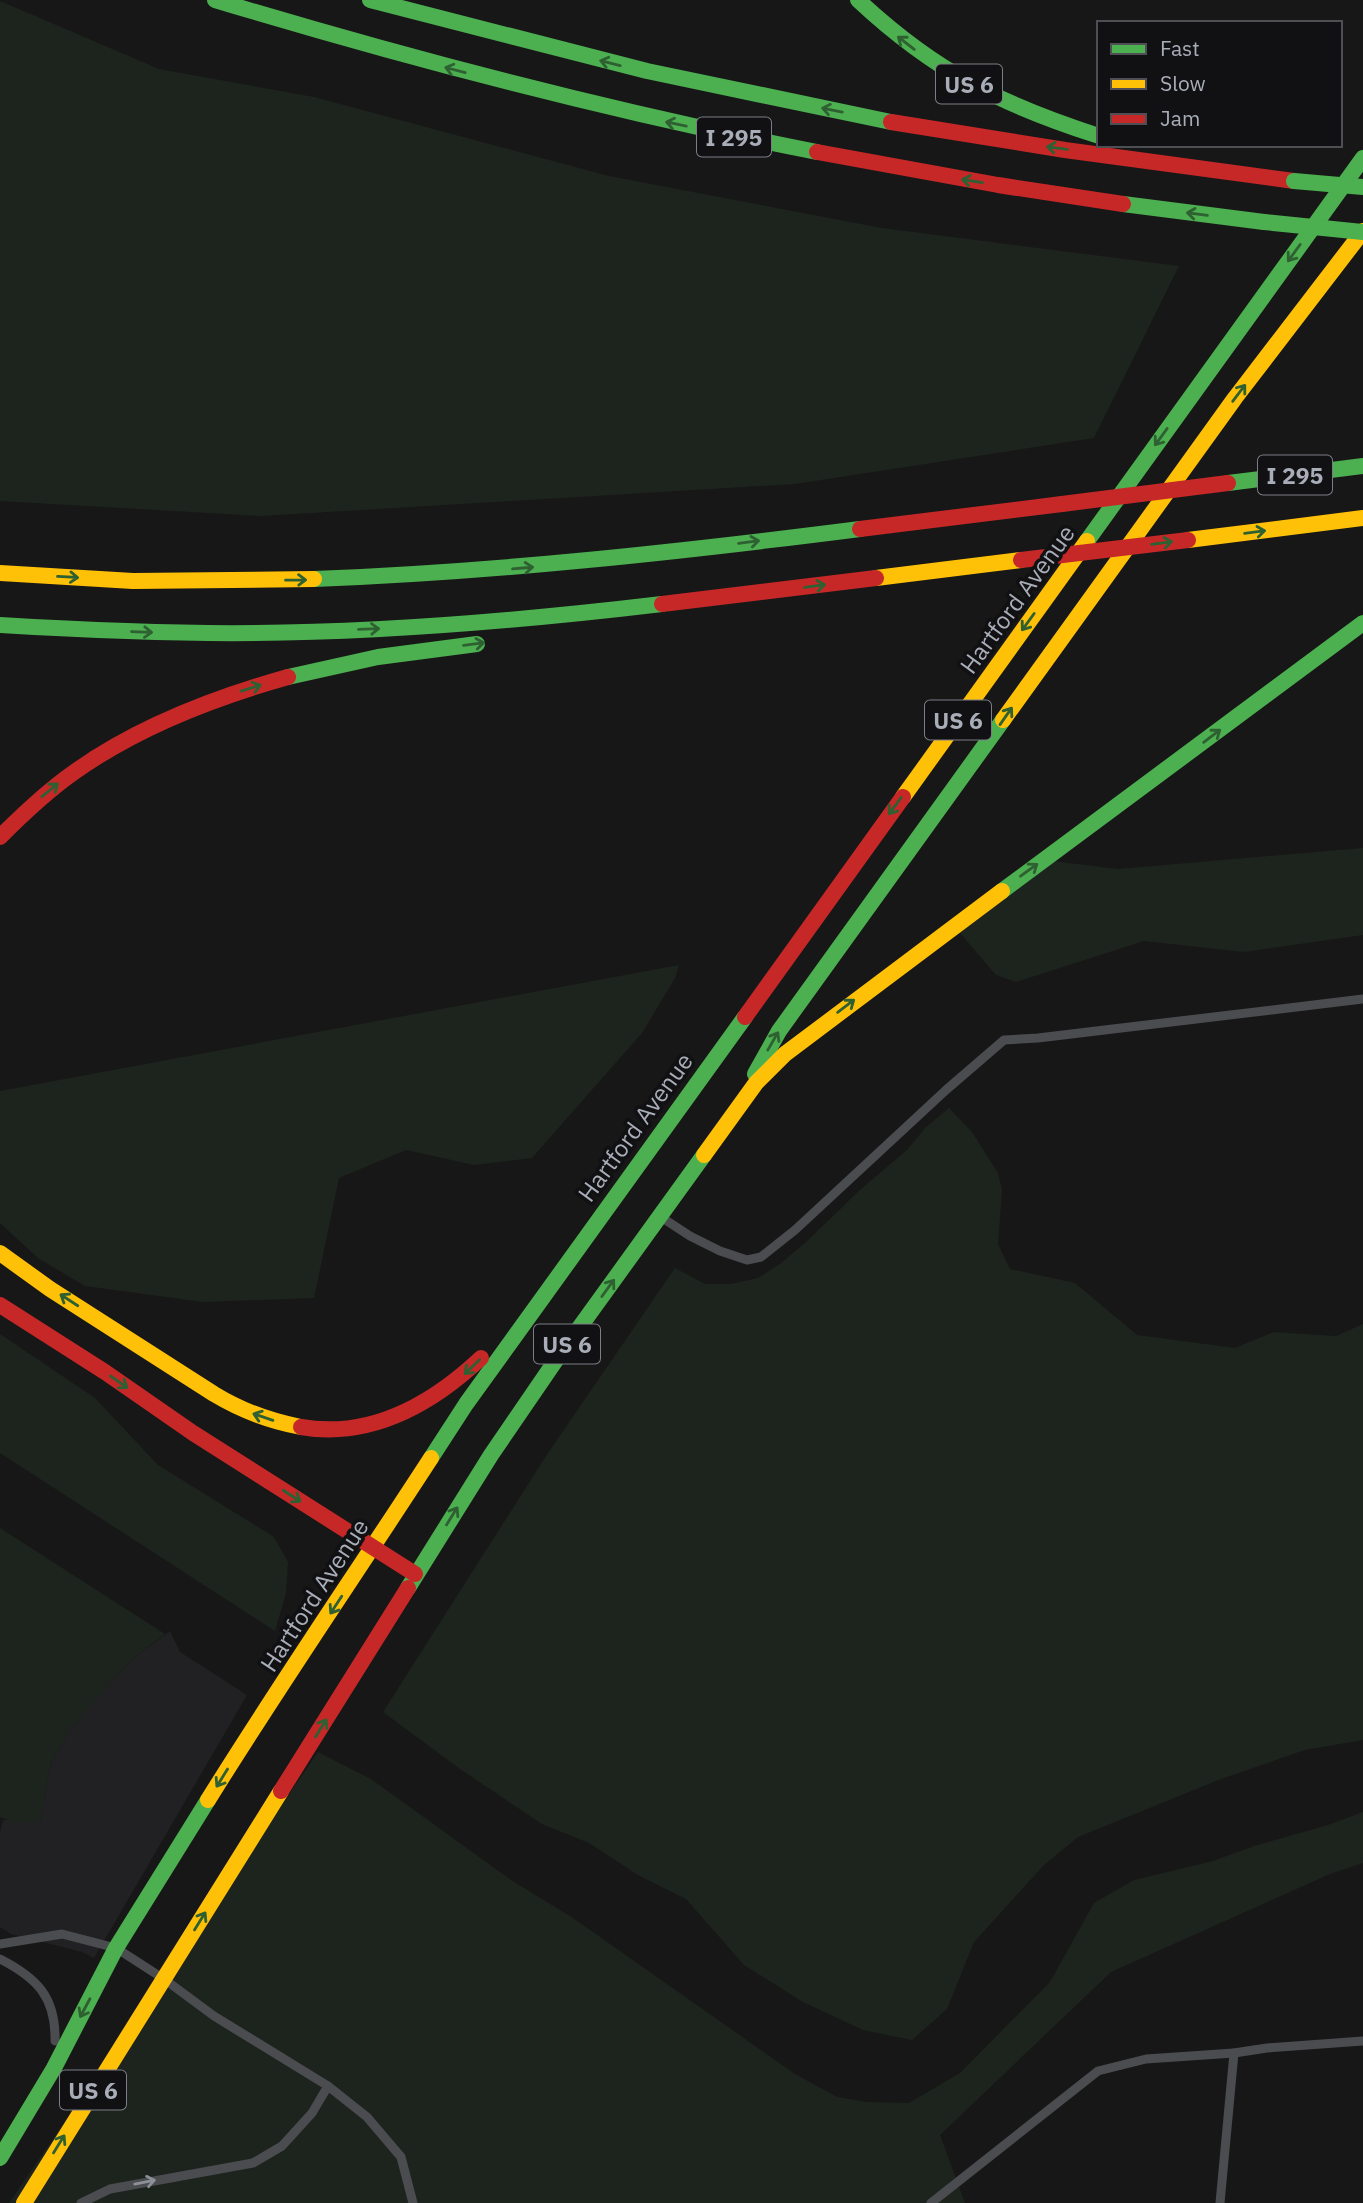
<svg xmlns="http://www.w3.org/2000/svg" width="1363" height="2203" font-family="'IBM Plex Sans',sans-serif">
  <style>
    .built { fill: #212123 }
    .green { fill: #1d241e }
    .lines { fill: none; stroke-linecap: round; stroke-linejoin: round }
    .lane { stroke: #4b4c50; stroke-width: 9 }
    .fast { stroke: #4caf50; stroke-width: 16 }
    .slow { stroke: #ffc107; stroke-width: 16 }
    .jam { stroke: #c62828; stroke-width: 16 }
    .fast-bridge { stroke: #4caf50; stroke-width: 16 }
    .jam-bridge { stroke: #c62828; stroke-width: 16 }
    .oneway { stroke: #2e6032 }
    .oneway2 { stroke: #8c9099 }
    .labels { text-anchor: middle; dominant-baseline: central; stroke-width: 7; stroke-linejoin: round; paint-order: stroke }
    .shield { fill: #111113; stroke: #7b7e86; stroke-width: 2 }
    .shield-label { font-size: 23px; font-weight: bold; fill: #a8adb8 }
    .street-label { font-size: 24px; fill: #a8adb8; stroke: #111113 }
  </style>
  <rect width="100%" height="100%" fill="#171717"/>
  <path class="built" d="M170,1631L180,1652L247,1695L94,1958L82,1952L11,1934L0,1927V1832L3,1820L40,1822L51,1762L72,1727L131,1660Z"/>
  <g class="green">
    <path d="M0,1L159,69L314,97L609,176L882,228L1179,266L1094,438L795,484L261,516L0,501Z"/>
    <path d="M1363,848V935L1244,952L1144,941L1016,982L996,975L959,932L1052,861L1118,869Z"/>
    <path d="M679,965L675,978L642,1033L532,1158L474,1165L406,1150L339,1178L314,1298L203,1302L85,1286L38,1258L0,1223V1091Z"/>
    <path d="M949,1108L972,1132L998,1173L1002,1190L998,1244L1010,1269L1075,1283L1137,1335L1235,1348L1274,1332L1336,1336L1363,1324V1740L1305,1750L1221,1779L1078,1837L1044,1865L974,1942L947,2009L912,2040L863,2030L803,2002L744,1965L686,1899L638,1875L589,1843L542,1824L460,1769L383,1712L548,1453L675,1268L705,1284H731L758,1278L780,1264L806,1242L861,1189L907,1150L926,1127Z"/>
    <path d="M0,1334L95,1398L158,1465L274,1537L288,1562L286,1593L275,1631L0,1453Z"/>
    <path d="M0,1528L165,1634L131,1660L72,1727L51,1762L40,1822H14L0,1817Z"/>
    <path d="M318,1752L371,1779L511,1880L573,1918L795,2074L837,2097L867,2102L909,2103L960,2073L1050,1982L1094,1903L1134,1880L1213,1861L1254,1846L1328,1825L1363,1812V1863L1330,1874L1111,1972L940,2135L965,2203H9Z"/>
  </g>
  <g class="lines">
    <g class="lane">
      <path d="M664,1219L690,1236L720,1251L747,1260L761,1257L795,1230L946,1090L1004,1040L1038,1038L1363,999"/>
      <path d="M0,1944L62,1934L116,1948L164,1979L214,2016L328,2086L367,2117L401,2157L413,2203"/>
      <path d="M0,1959C37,1978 56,1997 55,2041"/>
      <path d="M81,2203L110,2189L253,2163L282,2146L312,2113L328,2086"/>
      <path d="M931,2203L1098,2071L1146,2059L1234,2053"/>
      <path d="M1220,2203L1234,2053L1267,2048L1363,2041"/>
    </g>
    <g class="fast">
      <path d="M215,0C414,60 613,112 817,152"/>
      <path d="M370,0L647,71L891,122"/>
      <path d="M858,0C935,72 1000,104 1099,136"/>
      <path d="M1123,204L1264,222"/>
      <path d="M1228,483L1363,466"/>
      <path d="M1087,541L1363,158"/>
      <path d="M314,579C497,572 679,552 860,529"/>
      <path d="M0,625C85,630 169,634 255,633C391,632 527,620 662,604"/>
      <path d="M288,677L378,657L477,644"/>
      <path d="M1002,891L1363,623"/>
      <path d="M755,1074L779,1031L1003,720"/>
      <path d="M431,1458L466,1404L745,1017"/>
      <path d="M408,1588L491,1455L556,1360L704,1155"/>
      <path d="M0,2158L54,2068L116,1948L208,1800"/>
    </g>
    <g class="slow">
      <path d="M1188,540L1363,518"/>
      <path d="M0,573L133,581L314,579"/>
      <path d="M876,578L1021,560"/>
      <path d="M1003,720L1235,398L1363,231"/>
      <path d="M903,797L1087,541"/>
      <path d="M704,1155L756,1083L785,1054L1002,891"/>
      <path d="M0,1253L50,1289L214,1394C242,1411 269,1421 301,1427"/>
      <path d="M208,1800C280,1684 357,1572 431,1458"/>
      <path d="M24,2203L281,1791"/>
    </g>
    <g class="jam">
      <path d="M891,122L1065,150L1294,181"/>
      <path d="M817,152L998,185L1123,204"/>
      <path d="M860,529L1062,504"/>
      <path d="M662,604L876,578"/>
      <path d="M0,837C23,814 46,792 73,773C137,727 213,698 288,677"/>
      <path d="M745,1017L903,797"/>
      <path d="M0,1305L105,1372L193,1433L415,1574"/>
      <path d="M301,1427C371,1439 432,1404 481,1358"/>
      <path d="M281,1791L408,1588"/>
    </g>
    <g class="fast-bridge">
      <path d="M1294,181L1363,187"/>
      <path d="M1264,222L1363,232"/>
    </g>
    <g class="jam-bridge">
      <path d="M1062,504L1228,483"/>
      <path d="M1021,560L1188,540"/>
    </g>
  </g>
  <defs><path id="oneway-shaft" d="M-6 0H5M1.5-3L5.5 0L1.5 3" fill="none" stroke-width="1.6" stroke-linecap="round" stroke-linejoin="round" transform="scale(1.75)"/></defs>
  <g class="oneway">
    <use href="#oneway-shaft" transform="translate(906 43) rotate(-142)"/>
    <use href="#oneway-shaft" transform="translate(610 63) rotate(-166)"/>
    <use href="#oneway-shaft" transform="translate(455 70) rotate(-165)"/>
    <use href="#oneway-shaft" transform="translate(832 110) rotate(-169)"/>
    <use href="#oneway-shaft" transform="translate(676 124) rotate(-168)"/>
    <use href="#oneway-shaft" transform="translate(1057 148) rotate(-172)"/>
    <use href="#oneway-shaft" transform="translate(972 181) rotate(-171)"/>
    <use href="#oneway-shaft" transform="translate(1197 214) rotate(-173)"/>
    <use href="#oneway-shaft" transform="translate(1294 253) rotate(126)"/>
    <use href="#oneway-shaft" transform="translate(1239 393) rotate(-53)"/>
    <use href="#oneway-shaft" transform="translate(1161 437) rotate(126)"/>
    <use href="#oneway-shaft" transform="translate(1255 532) rotate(-7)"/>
    <use href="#oneway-shaft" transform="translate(749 542) rotate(-7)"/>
    <use href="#oneway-shaft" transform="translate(1162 543) rotate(-7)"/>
    <use href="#oneway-shaft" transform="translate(523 568) rotate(-5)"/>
    <use href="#oneway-shaft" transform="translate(68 577) rotate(3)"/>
    <use href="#oneway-shaft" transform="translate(296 580) rotate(-1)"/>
    <use href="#oneway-shaft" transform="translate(815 586) rotate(-7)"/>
    <use href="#oneway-shaft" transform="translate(1028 622) rotate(126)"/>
    <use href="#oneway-shaft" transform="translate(369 629) rotate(-2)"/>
    <use href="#oneway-shaft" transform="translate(142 632) rotate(2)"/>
    <use href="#oneway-shaft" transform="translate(474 644) rotate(-7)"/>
    <use href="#oneway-shaft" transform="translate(251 688) rotate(-17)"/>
    <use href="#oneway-shaft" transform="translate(1006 716) rotate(-55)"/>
    <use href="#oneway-shaft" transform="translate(1212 736) rotate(-37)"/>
    <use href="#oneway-shaft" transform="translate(50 790) rotate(-39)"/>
    <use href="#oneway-shaft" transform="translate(895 806) rotate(126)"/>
    <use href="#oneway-shaft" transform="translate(1029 870) rotate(-36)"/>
    <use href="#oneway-shaft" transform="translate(846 1006) rotate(-37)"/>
    <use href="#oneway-shaft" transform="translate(773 1041) rotate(-60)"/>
    <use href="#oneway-shaft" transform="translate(608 1288) rotate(-54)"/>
    <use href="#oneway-shaft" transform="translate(69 1300) rotate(-147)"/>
    <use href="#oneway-shaft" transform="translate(472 1367) rotate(136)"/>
    <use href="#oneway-shaft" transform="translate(119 1382) rotate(35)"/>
    <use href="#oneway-shaft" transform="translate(263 1417) rotate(-161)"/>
    <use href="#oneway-shaft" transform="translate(292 1496) rotate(33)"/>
    <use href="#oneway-shaft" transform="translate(452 1516) rotate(-58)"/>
    <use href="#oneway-shaft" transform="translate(336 1605) rotate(123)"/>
    <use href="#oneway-shaft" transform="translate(321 1728) rotate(-58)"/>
    <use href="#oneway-shaft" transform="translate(222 1778) rotate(122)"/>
    <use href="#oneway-shaft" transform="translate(200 1921) rotate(-58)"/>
    <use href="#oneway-shaft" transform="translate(85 2008) rotate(118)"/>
    <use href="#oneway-shaft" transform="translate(59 2144) rotate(-58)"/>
  </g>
  <use class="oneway2" href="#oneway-shaft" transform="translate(145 2182) rotate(-11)"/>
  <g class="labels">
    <g class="shield">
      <rect x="936" y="64.5" width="66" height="39" rx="5"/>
      <rect x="697" y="117.5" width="74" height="39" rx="5"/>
      <rect x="1258" y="455.5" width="74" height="39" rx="5"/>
      <rect x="925" y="700.5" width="66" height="39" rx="5"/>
      <rect x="534" y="1324.5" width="66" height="39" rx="5"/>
      <rect x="60" y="2070.5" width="66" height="39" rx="5"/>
    </g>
    <g class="shield-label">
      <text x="969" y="84">US 6</text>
      <text x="734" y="137">I 295</text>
      <text x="1295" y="475">I 295</text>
      <text x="958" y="720">US 6</text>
      <text x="567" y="1344">US 6</text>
      <text x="93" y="2090">US 6</text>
    </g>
    <g class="street-label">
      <text transform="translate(1017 599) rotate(-54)">Hartford Avenue</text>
      <text transform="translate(635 1127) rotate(-54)">Hartford Avenue</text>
      <text transform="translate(314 1595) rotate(-57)">Hartford Avenue</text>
    </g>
  </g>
  <rect x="1097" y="21" width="245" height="126" fill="#111113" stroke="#4d4f55" stroke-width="2"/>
  <rect x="1111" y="44" width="35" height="10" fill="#4caf50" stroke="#4d4f55" stroke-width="2"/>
  <text x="1160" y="56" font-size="21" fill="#a8adb8">Fast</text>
  <rect x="1111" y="79" width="35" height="10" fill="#ffc107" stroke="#4d4f55" stroke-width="2"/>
  <text x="1160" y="91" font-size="21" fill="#a8adb8">Slow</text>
  <rect x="1111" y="114" width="35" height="10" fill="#c62828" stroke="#4d4f55" stroke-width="2"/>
  <text x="1160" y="126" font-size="21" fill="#a8adb8">Jam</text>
</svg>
